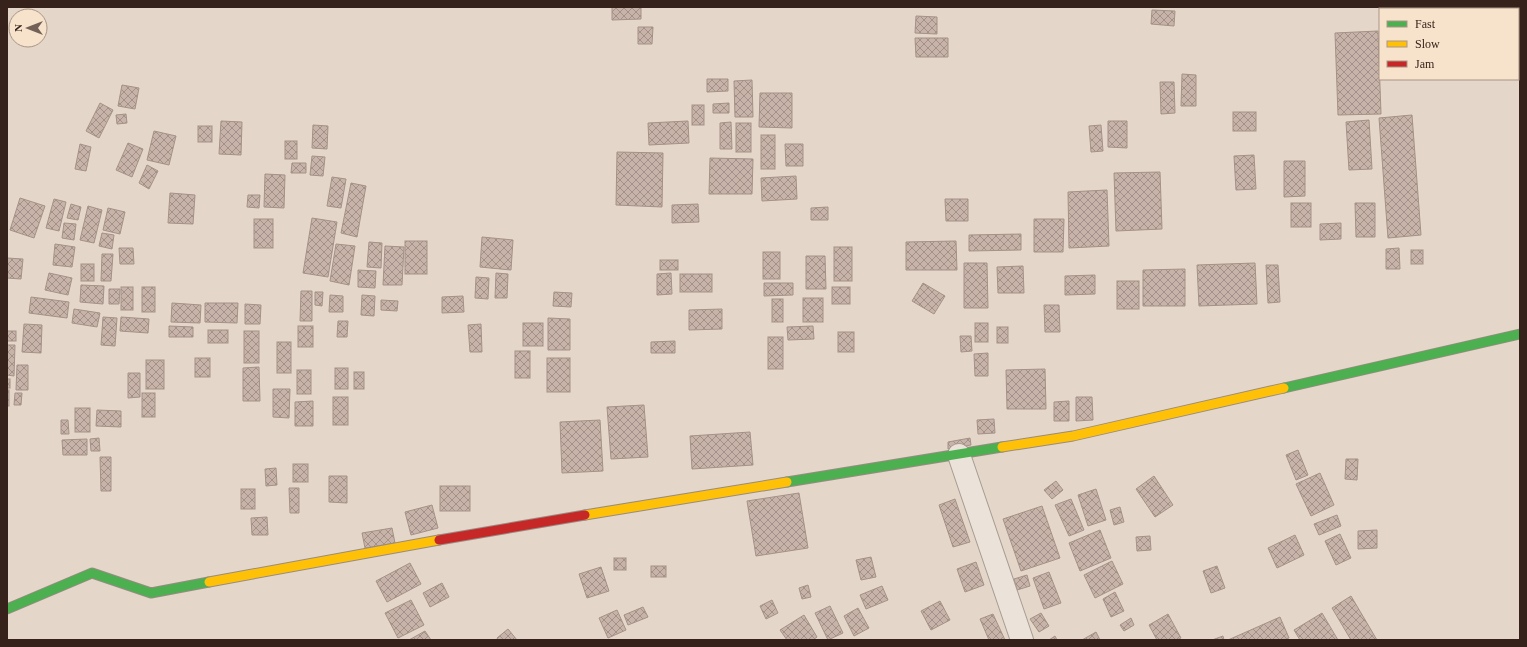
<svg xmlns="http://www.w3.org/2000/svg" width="1527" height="647" font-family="'Times New Roman',serif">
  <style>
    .building { fill: url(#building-cross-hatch); stroke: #a49188 }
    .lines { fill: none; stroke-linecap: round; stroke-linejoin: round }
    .street-casing { stroke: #a89c92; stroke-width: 24 }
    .fast-casing { stroke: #988b82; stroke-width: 11 }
    .slow-casing { stroke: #988b82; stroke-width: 11 }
    .jam-casing { stroke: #988b82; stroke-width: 11 }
    .street { stroke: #ebe3da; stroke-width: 22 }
    .fast { stroke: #4caf50; stroke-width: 9 }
    .slow { stroke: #ffc107; stroke-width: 9 }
    .jam { stroke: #c62828; stroke-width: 9 }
  </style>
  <defs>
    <pattern id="building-cross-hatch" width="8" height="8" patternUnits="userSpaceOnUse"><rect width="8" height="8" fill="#c8b3a9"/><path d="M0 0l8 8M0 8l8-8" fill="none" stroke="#a39189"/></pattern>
  </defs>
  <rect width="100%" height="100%" fill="#e4d6c8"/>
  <g class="building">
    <path d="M612,7H641V19L612,20Z"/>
    <path d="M1152,10L1175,11L1174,26L1151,24Z"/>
    <path d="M916,16L937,17V34L915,33Z"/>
    <path d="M638,27H653L652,44H638Z"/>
    <path d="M1378,31L1381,114L1338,115L1335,33Z"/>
    <path d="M915,38H948V57H916Z"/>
    <path d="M1182,74L1196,75V106H1181Z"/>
    <path d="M707,79H728V91L707,92Z"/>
    <path d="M752,80L753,117H735L734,81Z"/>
    <path d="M1160,82H1174L1175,113L1161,114Z"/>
    <path d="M122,85L139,88L135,109L118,106Z"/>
    <path d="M760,93H792V128L759,127Z"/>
    <path d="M100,103L113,110L99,138L86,131Z"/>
    <path d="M729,103V113H713V104Z"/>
    <rect x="692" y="105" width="12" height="20"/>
    <rect x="1233" y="112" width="23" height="19"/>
    <path d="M126,114L127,123L117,124L116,115Z"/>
    <path d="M1412,115L1421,235L1388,238L1379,118Z"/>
    <path d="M1369,120L1372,169L1349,170L1346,122Z"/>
    <path d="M221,121L242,122L241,155L219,154Z"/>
    <path d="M688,121L689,143L649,145L648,123Z"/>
    <path d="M1108,121H1127V148L1108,147Z"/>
    <path d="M731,122L732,149H720V123Z"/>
    <rect x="736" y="123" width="15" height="29"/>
    <path d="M313,125L328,126L327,149L312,148Z"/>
    <path d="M1101,125L1103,151L1091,152L1089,126Z"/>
    <rect x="198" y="126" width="14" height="16"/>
    <path d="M154,131L176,136L169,165L147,160Z"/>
    <rect x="761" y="135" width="14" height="34"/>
    <rect x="285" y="141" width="12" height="18"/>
    <path d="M128,143L143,149L132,177L116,170Z"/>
    <path d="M80,144L91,147L86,171L75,169Z"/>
    <path d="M785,144H803V166H786Z"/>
    <path d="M617,152L663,153L662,207L616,205Z"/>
    <path d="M1254,155L1256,189L1236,190L1234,156Z"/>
    <path d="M312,156L325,157L323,176L310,175Z"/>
    <path d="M710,158L753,159L752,194H709Z"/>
    <path d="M1284,161H1305V196L1284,197Z"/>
    <path d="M292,163H306V173H291Z"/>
    <path d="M147,165L158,171L149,189L139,183Z"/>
    <path d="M1160,172L1162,229L1116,231L1114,173Z"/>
    <path d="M265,174L285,175L284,208L264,207Z"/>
    <path d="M796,176L797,199L762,201L761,178Z"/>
    <path d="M332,177L346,179L341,208L327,206Z"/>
    <path d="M351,183L366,186L357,237L341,233Z"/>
    <path d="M1107,190L1109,246L1069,248L1068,192Z"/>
    <path d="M170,193L195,195L193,224L168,223Z"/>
    <path d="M248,195H260L259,208L247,207Z"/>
    <path d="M20,198L45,206L34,238L10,230Z"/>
    <path d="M54,199L66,202L59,231L46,228Z"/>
    <path d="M945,199H968V221H946Z"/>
    <rect x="1291" y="203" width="20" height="24"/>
    <path d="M1355,203H1375V237H1356Z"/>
    <path d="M71,204L81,207L78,220L67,218Z"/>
    <path d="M698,204L699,222L672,223V205Z"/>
    <path d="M88,206L102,210L94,243L80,240Z"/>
    <path d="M828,207V220H811V208Z"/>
    <path d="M108,208L125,212L120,234L103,230Z"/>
    <path d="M312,218L337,222L328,277L303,273Z"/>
    <rect x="254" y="219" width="19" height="29"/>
    <path d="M1034,219H1064L1063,252H1034Z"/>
    <path d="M64,223L76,224L74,240L62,238Z"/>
    <path d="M1341,223V239L1320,240V224Z"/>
    <path d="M102,233L114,235L112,249L99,246Z"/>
    <path d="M1021,234V250L969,251V235Z"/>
    <path d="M482,237L513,240L511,270L480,267Z"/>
    <rect x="405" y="241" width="22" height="33"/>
    <path d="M956,241L957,270H906V242Z"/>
    <path d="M369,242L382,243L381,268L367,267Z"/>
    <path d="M55,244L75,247L72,267L53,265Z"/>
    <path d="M336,244L355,246L349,285L330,281Z"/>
    <path d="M385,246L404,247L402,285H383Z"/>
    <rect x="834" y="247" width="18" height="34"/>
    <path d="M119,248H133L134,264H120Z"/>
    <path d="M1399,248L1400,269H1386V249Z"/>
    <rect x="1411" y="250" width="12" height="14"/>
    <rect x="763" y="252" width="17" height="27"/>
    <path d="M102,254H113L111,281H101Z"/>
    <path d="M806,256H825L826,289H806Z"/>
    <path d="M7,258L23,259L21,279L7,278Z"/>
    <rect x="660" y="260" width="18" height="10"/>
    <path d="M964,263H987L988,308H964Z"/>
    <path d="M1255,263L1257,304L1199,306L1197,265Z"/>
    <rect x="81" y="264" width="13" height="17"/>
    <path d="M1266,265H1278L1280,302L1268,303Z"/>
    <path d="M1023,266L1024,293H998L997,267Z"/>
    <path d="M1185,269V306H1143V270Z"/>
    <path d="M358,270L376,271L375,288L358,287Z"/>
    <path d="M49,273L72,278L68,295L45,290Z"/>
    <path d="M496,273L508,274L507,298H495Z"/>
    <path d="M671,273L672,294L657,295V274Z"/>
    <rect x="680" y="274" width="32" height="18"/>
    <path d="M1095,275V294L1065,295V276Z"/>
    <path d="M476,277L489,278L488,299L475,298Z"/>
    <rect x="1117" y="281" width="22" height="28"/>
    <path d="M764,283H793V295L764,296Z"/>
    <path d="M923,283L945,296L934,314L912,301Z"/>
    <path d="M81,285L104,286L103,304L80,302Z"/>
    <rect x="121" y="287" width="12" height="23"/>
    <rect x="142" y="287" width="13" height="25"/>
    <rect x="832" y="287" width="18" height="17"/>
    <path d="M109,289H120L119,304H109Z"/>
    <path d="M301,291H312V321H300Z"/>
    <path d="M315,292H323L322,306L315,305Z"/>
    <path d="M554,292L572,293L571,307L553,306Z"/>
    <path d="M330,295L343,296V312H329Z"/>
    <path d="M362,295L375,296L374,316L361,315Z"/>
    <path d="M463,296L464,312L442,313V297Z"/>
    <path d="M31,297L69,302L67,318L29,313Z"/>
    <rect x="803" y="298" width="20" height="24"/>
    <rect x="772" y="299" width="11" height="23"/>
    <path d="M381,300L398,301L397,311L381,310Z"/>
    <path d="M172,303L201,305L200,323L171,322Z"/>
    <path d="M205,303H238L237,323L205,322Z"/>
    <path d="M245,304L261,305L260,324H245Z"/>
    <path d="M1044,305H1059L1060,332H1045Z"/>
    <path d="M74,309L100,313L97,327L72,323Z"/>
    <path d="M722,309V329L689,330V310Z"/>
    <path d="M103,317L117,318L115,346L101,345Z"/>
    <path d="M121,317L149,319L148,333L120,331Z"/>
    <path d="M548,318L570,319V350H548Z"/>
    <path d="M338,321H348L347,337H337Z"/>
    <rect x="523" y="323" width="20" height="23"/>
    <rect x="975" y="323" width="13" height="19"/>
    <path d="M24,324L42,325L41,353L22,352Z"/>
    <path d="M481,324L482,352H470L468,325Z"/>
    <path d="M169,326L193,327V337H169Z"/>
    <rect x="298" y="326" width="15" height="21"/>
    <path d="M813,326L814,339L788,340L787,327Z"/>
    <rect x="997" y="327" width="11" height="16"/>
    <rect x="208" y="330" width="20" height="13"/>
    <rect x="7" y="331" width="9" height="10"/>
    <rect x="244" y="331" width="15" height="32"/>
    <rect x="838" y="332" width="16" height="20"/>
    <path d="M960,336H971L972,351L961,352Z"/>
    <rect x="768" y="337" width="15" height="32"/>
    <path d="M675,341V353H651V342Z"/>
    <rect x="277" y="342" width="14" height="31"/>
    <path d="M7,345H15L14,376L7,375Z"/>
    <rect x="515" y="351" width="15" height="27"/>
    <path d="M988,353V376H975L974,354Z"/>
    <rect x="195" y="358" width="15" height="19"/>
    <rect x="547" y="358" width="23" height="34"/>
    <rect x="146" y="360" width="18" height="29"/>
    <path d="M17,365H28V390H16Z"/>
    <path d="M259,367L260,401H243V368Z"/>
    <rect x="335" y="368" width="13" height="21"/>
    <path d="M1045,369L1046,409H1007L1006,370Z"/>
    <rect x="297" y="370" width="14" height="24"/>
    <rect x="354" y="372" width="10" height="17"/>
    <path d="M128,373H140V397L128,398Z"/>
    <rect x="7" y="379" width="3" height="9"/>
    <path d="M273,389H290L289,418L273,417Z"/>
    <rect x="7" y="390" width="2" height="16"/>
    <path d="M15,393H22L21,405H14Z"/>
    <rect x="142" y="393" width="13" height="24"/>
    <rect x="333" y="397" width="15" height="28"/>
    <path d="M1076,397H1092L1093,420L1076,421Z"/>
    <path d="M313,401V426H295V402Z"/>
    <path d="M1069,401V421H1054V402Z"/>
    <path d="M644,405L648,457L611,459L607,407Z"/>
    <rect x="75" y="408" width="15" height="24"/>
    <path d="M97,410L121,411V427L96,426Z"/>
    <path d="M994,419L995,433L978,434L977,420Z"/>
    <path d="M61,420H68L69,434H61Z"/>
    <path d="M600,420L603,471L562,473L560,422Z"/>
    <path d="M750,432L753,465L692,469L690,436Z"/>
    <path d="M99,438L100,451H91L90,439Z"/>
    <path d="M970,438L971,445L948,449V442Z"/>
    <path d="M87,439V455H63L62,440Z"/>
    <path d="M1298,450L1308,475L1296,480L1286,455Z"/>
    <path d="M100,457H111V491H101Z"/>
    <path d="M1346,459H1358L1357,480L1345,479Z"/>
    <rect x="293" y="464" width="15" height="18"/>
    <path d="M276,468L277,485L266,486L265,469Z"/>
    <path d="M1320,473L1334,505L1311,516L1296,484Z"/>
    <path d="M329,476H347V503L329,502Z"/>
    <path d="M1154,476L1173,505L1155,517L1136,489Z"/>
    <path d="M1056,481L1063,490L1052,499L1044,490Z"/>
    <rect x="440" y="486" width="30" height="25"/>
    <path d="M289,488H299V513H290Z"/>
    <rect x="241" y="489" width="14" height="20"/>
    <path d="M1096,489L1106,520L1088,526L1078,495Z"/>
    <path d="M799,493L808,548L756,556L747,501Z"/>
    <path d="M955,499L970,542L953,547L939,505Z"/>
    <path d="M1071,499L1084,530L1069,536L1055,505Z"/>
    <path d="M432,505L438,528L411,535L405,512Z"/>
    <path d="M1042,506L1060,558L1021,571L1003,519Z"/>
    <path d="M1120,507L1124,522L1114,525L1110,510Z"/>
    <path d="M1337,515L1341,526L1319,535L1314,524Z"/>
    <path d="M267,517L268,535H252L251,518Z"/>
    <path d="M392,528L395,543L365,548L362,533Z"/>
    <path d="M1100,530L1111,558L1080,571L1069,543Z"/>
    <path d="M1377,530V548L1358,549V531Z"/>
    <path d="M1340,534L1351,558L1336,565L1325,541Z"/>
    <path d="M1295,535L1304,555L1277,568L1268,548Z"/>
    <path d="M1150,536L1151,550L1137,551L1136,537Z"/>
    <path d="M871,557L876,577L861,580L856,560Z"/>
    <rect x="614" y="558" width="12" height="12"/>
    <path d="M1112,561L1123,584L1095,598L1084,575Z"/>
    <path d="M976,562L984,585L965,592L957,569Z"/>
    <path d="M410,563L421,584L387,602L376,581Z"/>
    <rect x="651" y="566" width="15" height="11"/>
    <path d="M1217,566L1225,588L1211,593L1203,571Z"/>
    <path d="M601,567L609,591L587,598L579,574Z"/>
    <path d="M1049,572L1061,603L1044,609L1033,578Z"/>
    <path d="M1027,575L1030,586L1017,590L1014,579Z"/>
    <path d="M442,583L449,597L430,607L423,593Z"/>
    <path d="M808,585L811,597L802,599L799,588Z"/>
    <path d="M882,586L888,600L866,609L860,595Z"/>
    <path d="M1115,592L1124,611L1111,617L1103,599Z"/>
    <path d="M1351,596L1377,640H1351L1332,608Z"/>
    <path d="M411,600L424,625L398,638L385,613Z"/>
    <path d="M772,600L778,613L766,619L760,606Z"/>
    <path d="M940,601L950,620L931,630L921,611Z"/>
    <path d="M830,606L843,633L828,640L815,613Z"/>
    <path d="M643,607L648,617L628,625L624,615Z"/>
    <path d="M858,608L869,628L854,636L844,616Z"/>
    <path d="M617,610L626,630L608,638L599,618Z"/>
    <path d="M1041,613L1049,626L1039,632L1030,619Z"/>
    <path d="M1322,613L1338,640H1300L1294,630Z"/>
    <path d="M993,614L1005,640H989L980,619Z"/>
    <path d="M1168,614L1181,638L1177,640H1157L1149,625Z"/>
    <path d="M804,615L817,637L813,640H787L780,630Z"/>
    <path d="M1280,617L1289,638L1284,640H1228Z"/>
    <path d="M1131,618L1134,625L1124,631L1120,625Z"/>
    <path d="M508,629L517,640H498L497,638Z"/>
    <path d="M425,631L431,640H409Z"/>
    <path d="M1096,632L1100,640H1082Z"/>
    <path d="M1055,636L1057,640H1049Z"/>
    <path d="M1223,636L1224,640H1212Z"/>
  </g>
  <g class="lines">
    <defs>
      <path id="street" d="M959,455L1022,640"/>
      <g id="fast">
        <path d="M1284,388L1520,334"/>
        <path d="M787,482L1002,447"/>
        <path d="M7,609L92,573L151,593L209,582"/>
      </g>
      <g id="slow">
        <path d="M1002,447L1073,436L1284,388"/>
        <path d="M585,515L787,482"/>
        <path d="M209,582L439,540"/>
      </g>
      <path id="jam" d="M439,540L585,515"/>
    </defs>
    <use href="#street" class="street-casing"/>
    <use href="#fast" class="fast-casing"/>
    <use href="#slow" class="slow-casing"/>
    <use href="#jam" class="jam-casing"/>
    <use href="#street" class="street"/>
    <use href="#fast" class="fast"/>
    <use href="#slow" class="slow"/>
    <use href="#jam" class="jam"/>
  </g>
  <rect width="1527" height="647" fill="none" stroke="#36221a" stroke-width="16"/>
  <rect x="1379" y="8" width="140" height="72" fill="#f7e2cc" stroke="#aa9585"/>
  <rect x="1387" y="21" width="20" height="6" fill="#4caf50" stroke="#aa9585"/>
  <text x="1415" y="28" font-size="12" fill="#36221a">Fast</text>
  <rect x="1387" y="41" width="20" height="6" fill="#ffc107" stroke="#aa9585"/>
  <text x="1415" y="48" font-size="12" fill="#36221a">Slow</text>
  <rect x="1387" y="61" width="20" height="6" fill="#c62828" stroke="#aa9585"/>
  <text x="1415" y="68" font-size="12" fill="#36221a">Jam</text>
  <g transform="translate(28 28) rotate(270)"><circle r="19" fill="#f7e2cc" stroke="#aa9585"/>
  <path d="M0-3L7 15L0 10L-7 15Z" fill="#736157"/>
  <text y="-6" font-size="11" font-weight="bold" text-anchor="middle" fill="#36221a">N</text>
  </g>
</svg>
